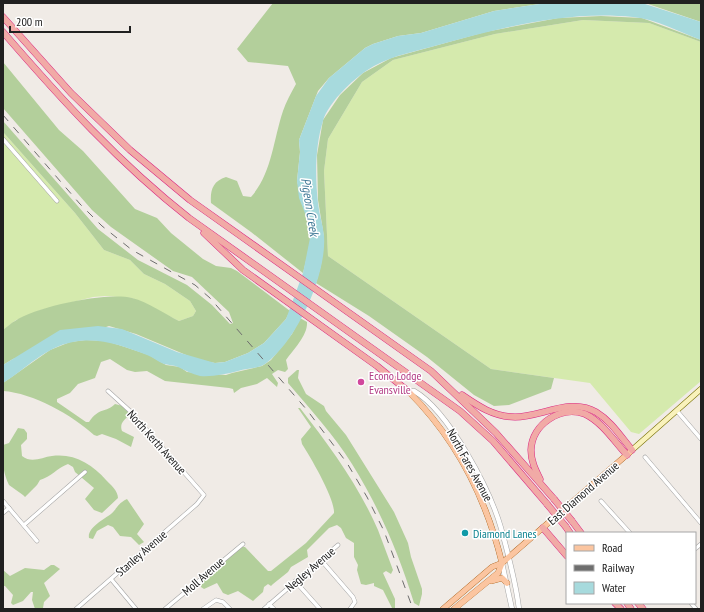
<svg xmlns="http://www.w3.org/2000/svg" width="704" height="612" font-family="'PT Sans Narrow',sans-serif">
  <style>
    .grass { fill: #d5eaad }
    .forest { fill: #b3cf9b }
    .water { fill: #a7dadd }
    .lines { fill: none; stroke-linecap: round; stroke-linejoin: round }
    .minor-casing { stroke: #a4a4a4; stroke-width: 4.5 }
    .tertiary-casing { stroke: #a4a4a4; stroke-width: 5.5 }
    .secondary-casing { stroke: #787105; stroke-width: 6 }
    .primary-casing { stroke: #9a4e01; stroke-width: 6 }
    .trunk-casing { stroke: #da2782; stroke-width: 7 }
    .minor { stroke: #fff; stroke-width: 3.5 }
    .tertiary { stroke: #fff; stroke-width: 4.5 }
    .secondary { stroke: #f9f2bb; stroke-width: 5 }
    .primary { stroke: #fbc5a0; stroke-width: 5.5 }
    .trunk { stroke: #f1aaa6; stroke-width: 6 }
    .rail { stroke: #6e6e6e; stroke-width: 1; stroke-dasharray: 8 8; stroke-linecap: butt }
    .trunk-bridge-casing { stroke: #da2782; stroke-width: 7; stroke-linecap: butt }
    .trunk-bridge { stroke: #f1aaa6; stroke-width: 6 }
    .hotel-dot { fill: #d1479c; stroke: #fff; stroke-width: 1.5 }
    .culture-dot { fill: #0f9aa8; stroke: #fff; stroke-width: 1.5 }
    .labels { text-anchor: middle; dominant-baseline: central; stroke-width: 3; stroke-linejoin: round; paint-order: stroke }
    .hotel-label { font-size: 12px; fill: #b23c85; stroke: #fff; text-anchor: start }
    .street-label { font-size: 12px; fill: #202020; stroke: #fff }
    .culture-label { font-size: 12px; fill: #0d838f; stroke: #fff; text-anchor: start }
    .water-label { font-size: 13px; font-style: italic; fill: #437b98; stroke: #fff }
  </style>
  <rect width="100%" height="100%" fill="#f0ebe6"/>
  <g class="grass">
    <path d="M583,20L649,23L701,42V381L639,434L631,432L590,383L491,369L328,256L324,171L328,139L362,82L393,60L495,34Z"/>
    <path d="M3,132L75,213L104,250L130,260L144,274L165,284L190,301L196,311L193,316L179,321L132,298L105,296L93,297L41,310L16,320L3,330Z"/>
  </g>
  <g class="forest">
    <path d="M273,3H546L494,11L421,33L398,36L373,44L365,48L329,78L318,91L299,140L300,152L297,181L310,230V245L303,273L251,232L211,203C210,190 213,181 226,177L237,181L243,196L251,197C272,173 273,141 283,111C286,102 291,93 296,84L288,66L248,62L237,49Z"/>
    <path d="M642,3H701V22L648,4Z"/>
    <path d="M601,16L642,18L701,40V42L649,23L583,20L495,34L393,60L362,82L328,139L324,171L328,256L491,369L554,378L551,389L509,405L494,406L474,395L427,357L369,316L316,283L321,265L324,237L318,200L317,155L323,120L340,95L363,73L391,58L485,32L558,18Z"/>
    <path d="M3,62L59,130L83,151L135,209L157,218L171,233L203,259L216,266L231,268L237,271L290,311L286,319L264,343L248,353L225,362L215,363L198,360L136,334L109,326L13,359L3,365V330C7,327 11,323 15,321C38,306 106,292 132,298C148,302 165,314 179,321L193,316L196,311L190,301L165,284L144,274L130,260L104,250L75,213L3,132V121L98,229L138,260L187,285L212,305L230,324L233,323L229,312L192,277L173,271L111,227L92,210L3,108Z"/>
    <path d="M300,318L307,322C308,335 294,349 286,360L288,369L285,372L278,370L272,374L278,383L277,387L267,378L257,384L241,388L234,393L233,389L229,388L165,381L147,371L135,372L127,370L110,359L101,362L95,378L78,384L70,393L57,399V402L86,422H89C99,407 106,413 115,404L123,406L130,415C125,419 119,423 122,431L134,437L131,447L116,439L102,434L97,436L94,435C72,415 33,393 3,391V383L50,350L70,342L86,340L106,341L125,347L149,355L166,365L180,367L187,372L226,375L232,373L262,366L271,360L292,334Z"/>
    <path d="M297,370H299L298,378L306,394L324,406L326,411L346,435L394,512L408,543L411,557L422,589V594L419,606L414,603C399,554 379,507 352,464C334,435 310,409 288,383V378Z"/>
    <path d="M298,408H300C329,445 359,486 378,530C383,543 388,557 393,570L391,574L386,571L383,573L395,599V608H392L383,590L374,586V583L366,585L361,584L357,570L358,565L354,557V543L346,538L341,528L337,525L329,528L307,550L308,557L291,567L288,572L273,584L271,586L268,584L264,587L263,592L253,601L238,591L228,595L223,593L217,583L204,589L201,587L202,579L242,547H245L268,571H271L306,543L334,513C335,499 311,458 302,444L301,439L311,427Z"/>
    <path d="M18,428L24,429L27,433V439L21,445L22,456C32,464 42,457 52,456C74,453 92,464 106,480C111,485 118,491 118,498L102,513L94,510L85,499L94,488L75,472L73,467L68,464C57,468 51,477 40,480L37,485L25,497L23,495L9,485C2,470 3,462 3,445L9,443Z"/>
    <path d="M127,499L144,524L137,534L144,542L139,545L131,537L120,536L113,527L108,525L97,531L93,539L89,538C87,528 104,519 111,514C117,509 117,504 127,499Z"/>
    <path d="M51,565H54L60,569L44,583L50,596L44,602L43,608L35,609L32,600L33,592H31L23,601L13,605L11,603L13,595L5,586H3V570L10,576L25,568L44,570Z"/>
  </g>
  <path class="water" d="M546,3H642L701,22V40C679,32 656,19 633,17C568,10 500,28 438,45C417,51 394,55 374,66C357,75 328,102 323,121C315,146 315,177 318,203C319,214 323,225 324,236C327,274 297,341 265,364C257,369 247,368 238,371C226,374 213,377 200,376C192,374 185,370 178,367C173,365 168,365 164,364C158,362 153,357 147,355C123,346 100,337 73,342C45,347 26,369 3,383V365L60,330L98,326L122,329L177,352L215,363L225,362L248,353L264,343L286,319L303,273L310,238L308,221L299,198L297,181L300,152L299,140L316,96L329,78L365,48L373,44L398,36L421,33L494,11Z"/>
  <g class="lines">
    <defs>
      <g id="minor">
        <path d="M3,139L57,201"/>
        <path d="M677,411L701,439"/>
        <path d="M645,457L701,523"/>
        <path d="M3,501L37,541"/>
        <path d="M601,501L630,533"/>
        <path d="M3,513L9,508"/>
        <path d="M24,525L85,472"/>
        <path d="M695,549L701,544"/>
        <path d="M321,560L353,597L355,602L350,609"/>
        <path d="M111,579L136,609"/>
        <path d="M295,581L320,609"/>
        <path d="M691,603L696,609"/>
        <path d="M269,604L274,609"/>
        <path d="M76,609L197,504L204,495L130,411L108,391"/>
        <path d="M165,609L243,544"/>
        <path d="M203,609L216,600L223,602L230,609"/>
        <path d="M264,609L338,545"/>
      </g>
      <g id="tertiary">
        <path d="M409,392L414,391C449,411 490,490 501,528C508,554 516,582 519,609"/>
        <path d="M502,563L512,609"/>
      </g>
      <path id="secondary" d="M632,450L701,389"/>
      <g id="primary">
        <path d="M409,392C456,439 486,498 502,563"/>
        <path d="M491,581L502,578L507,583"/>
        <path d="M443,609L492,567L502,563L630,452"/>
        <path d="M454,609L498,573L502,563"/>
      </g>
      <g id="trunk">
        <path d="M3,17L71,93L130,150L190,200L431,371L496,433L554,499"/>
        <path d="M3,32C61,99 119,163 189,218L460,411L493,441L547,504"/>
        <path d="M204,233L243,270L377,366L409,392"/>
        <path d="M462,395C478,406 494,417 515,417C541,417 571,397 596,412C611,421 621,437 632,450"/>
        <path d="M540,479C535,469 531,461 531,450C532,424 561,405 585,414C602,422 614,441 627,455"/>
        <path d="M572,521L581,533"/>
        <path d="M566,527L570,533"/>
        <path d="M543,528L567,556"/>
        <path d="M615,603L621,609"/>
        <path d="M627,603L631,609"/>
        <path d="M638,603L643,609"/>
      </g>
    </defs>
    <use href="#minor" class="minor-casing"/>
    <use href="#tertiary" class="tertiary-casing"/>
    <use href="#secondary" class="secondary-casing"/>
    <use href="#primary" class="primary-casing"/>
    <use href="#trunk" class="trunk-casing"/>
    <use href="#minor" class="minor"/>
    <use href="#tertiary" class="tertiary"/>
    <use href="#secondary" class="secondary"/>
    <use href="#primary" class="primary"/>
    <use href="#trunk" class="trunk"/>
    <path class="rail" d="M3,115L80,204L102,226L132,250L195,285L210,298L307,410L347,463L367,497L384,531L413,609"/>
    <defs>
      <g id="trunk-bridge">
        <path d="M554,499L572,521"/>
        <path d="M547,504L566,527"/>
      </g>
    </defs>
    <use href="#trunk-bridge" class="trunk-bridge-casing"/>
    <use href="#trunk-bridge" class="trunk-bridge"/>
  </g>
  <circle class="hotel-dot" cx="361" cy="382" r="4"/>
  <circle class="culture-dot" cx="465" cy="533" r="4"/>
  <g class="labels">
    <g class="hotel-label">
      <text x="369" y="375">Econo Lodge<tspan x="369" dy="14">Evansville</tspan></text>
    </g>
    <g class="street-label">
      <text transform="translate(157 442) rotate(48)">North Kerth Avenue</text>
      <text transform="translate(470 465) rotate(61)">North Fares Avenue</text>
      <text transform="translate(583 493) rotate(-41)">East Diamond Avenue</text>
      <text transform="translate(141 553) rotate(-41)">Stanley Avenue</text>
      <text transform="translate(310 569) rotate(-41)">Negley Avenue</text>
      <text transform="translate(203 576) rotate(-41)">Moll Avenue</text>
    </g>
    <g class="culture-label">
      <text x="473" y="533">Diamond Lanes</text>
    </g>
    <g class="water-label">
      <text transform="translate(310 207) rotate(81)">Pigeon Creek</text>
    </g>
  </g>
  <rect width="704" height="612" fill="none" stroke="#202020" stroke-width="8"/>
  <rect x="566" y="532" width="130" height="72" fill="#ffffff" stroke="#a6a6a6"/>
  <rect x="574" y="545" width="20" height="6" fill="#fbc5a0" stroke="#a6a6a6"/>
  <text x="602" y="552" font-size="12" fill="#202020">Road</text>
  <rect x="574" y="565" width="20" height="6" fill="#6e6e6e" stroke="#a6a6a6"/>
  <text x="602" y="572" font-size="12" fill="#202020">Railway</text>
  <rect x="574" y="582" width="20" height="12" fill="#a7dadd" stroke="#a6a6a6"/>
  <text x="602" y="592" font-size="12" fill="#202020">Water</text>
  <path d="M10 26v6h120v-6" fill="none" stroke="#202020" stroke-width="2"/>
  <text x="16" y="26" font-size="12" fill="#202020" stroke="#ffffff" stroke-width="3" paint-order="stroke">200 m</text>
</svg>
